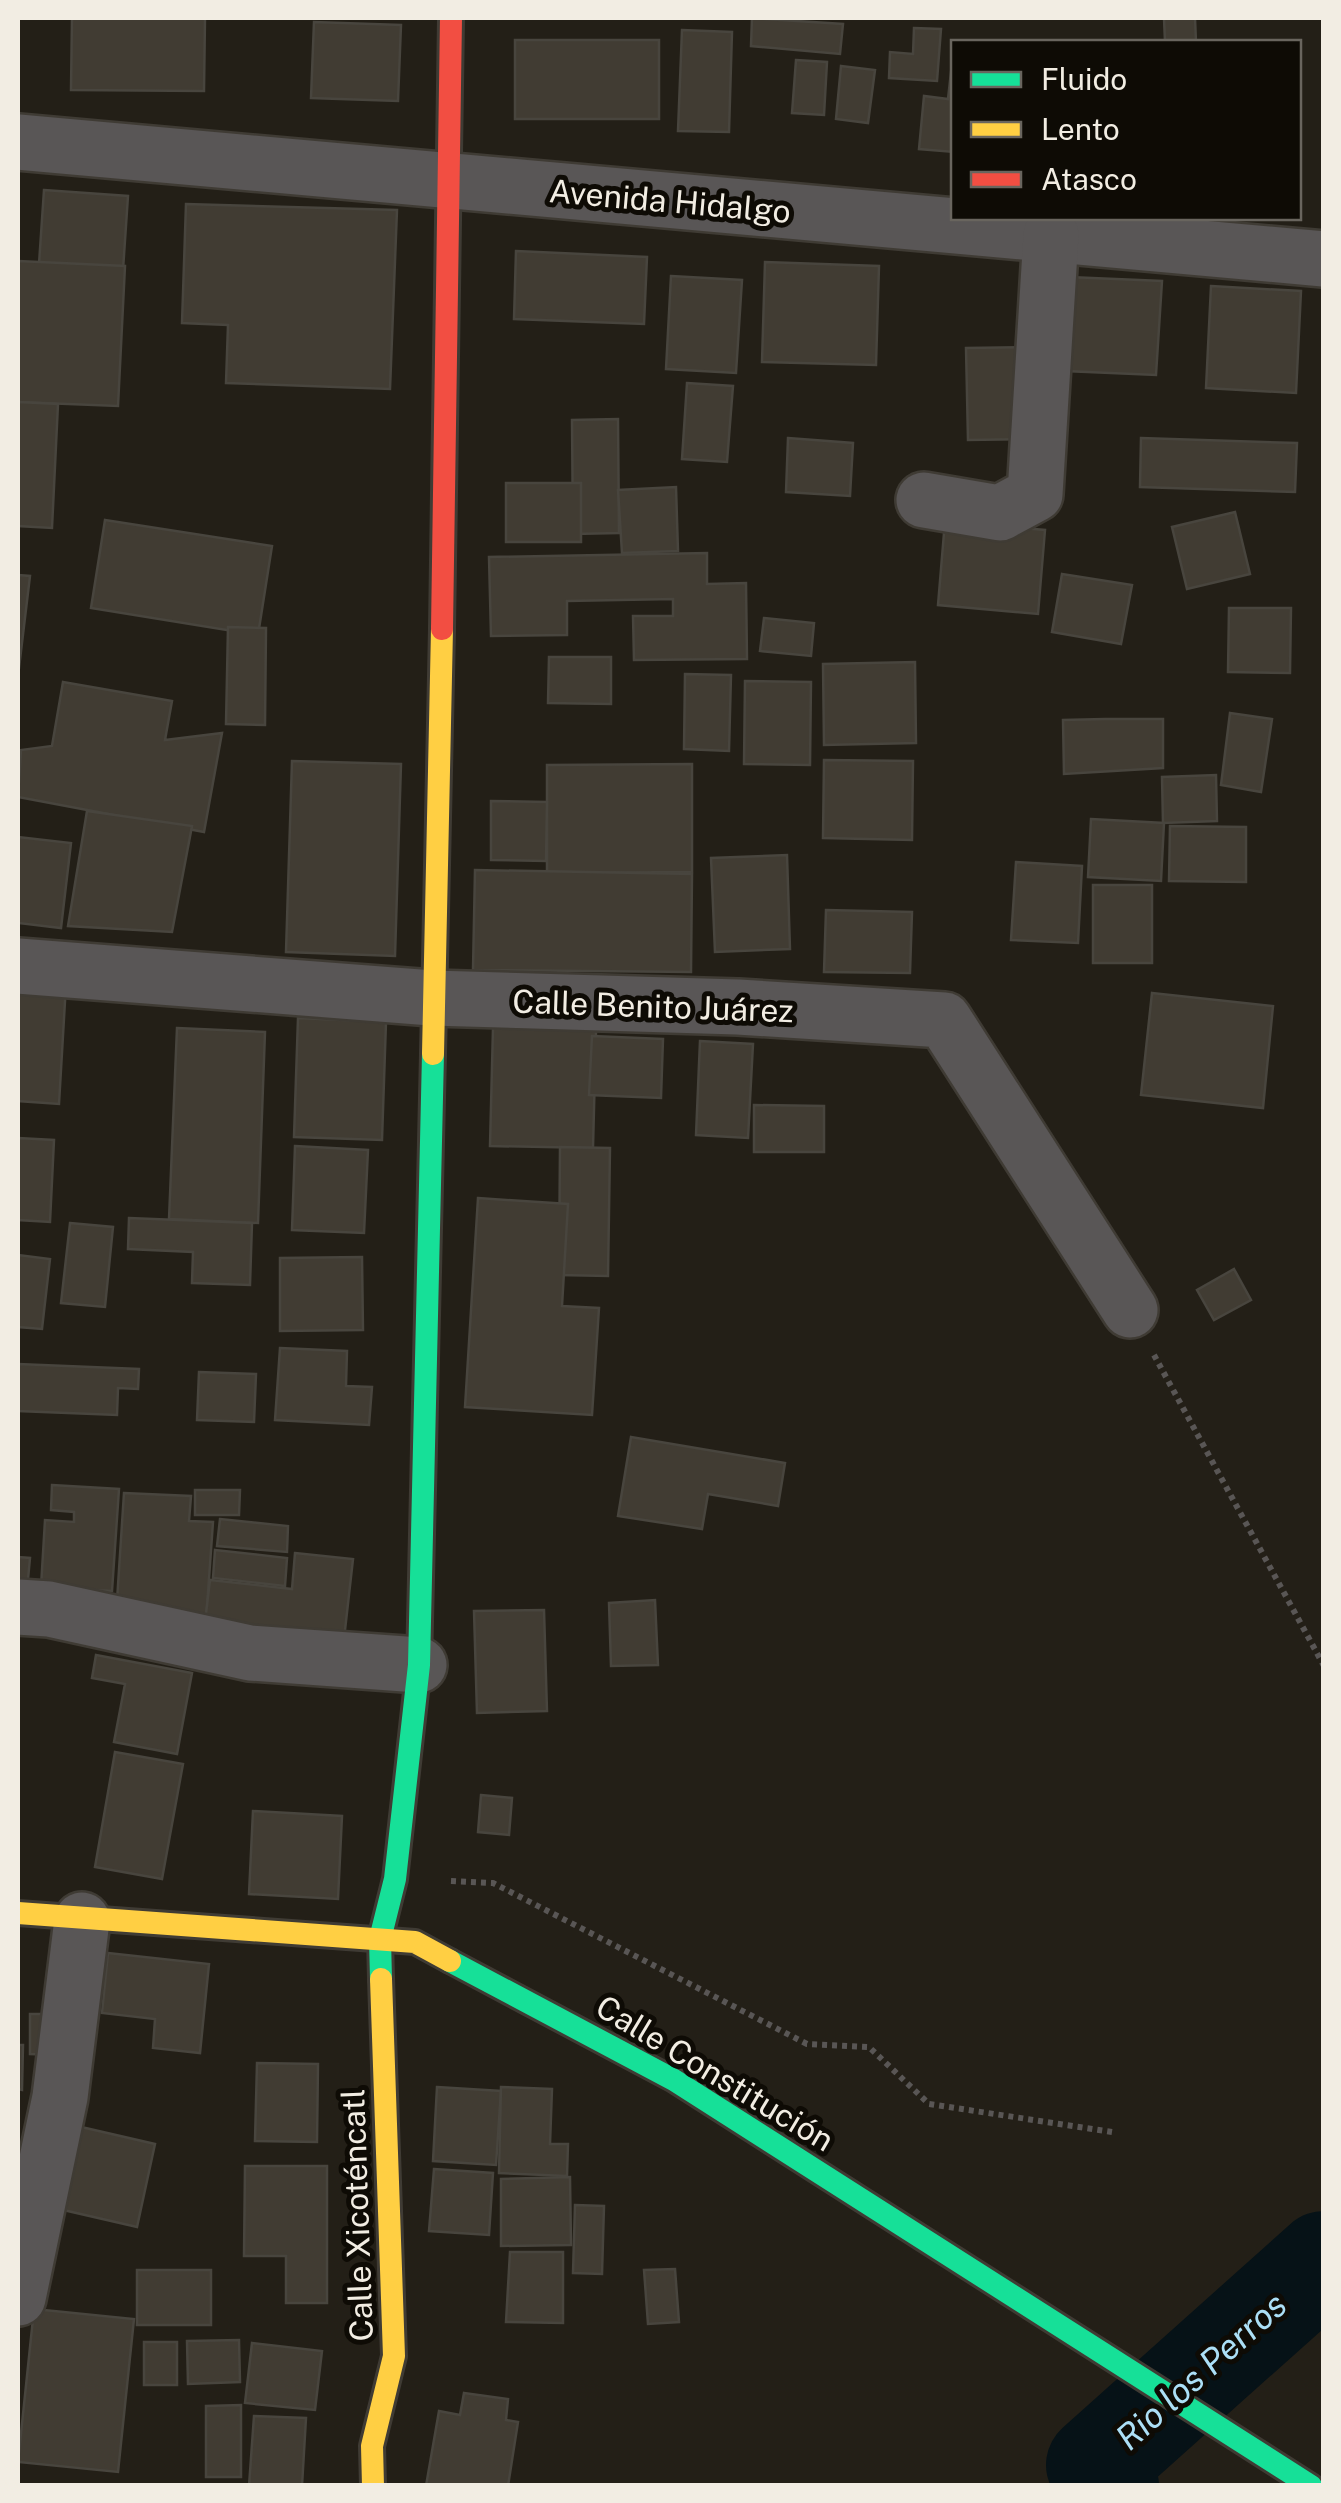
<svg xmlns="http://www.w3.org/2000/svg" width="1341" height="2503" font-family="'Public Sans',sans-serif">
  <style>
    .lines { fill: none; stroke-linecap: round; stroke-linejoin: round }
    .river { stroke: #061217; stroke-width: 100 }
    .building { fill: #413c33; stroke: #48453e; stroke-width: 2.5 }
    .street-casing { stroke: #3f3b34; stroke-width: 60 }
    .fast-casing { stroke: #3f3b34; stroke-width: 28 }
    .slow-casing { stroke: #3f3b34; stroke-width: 28 }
    .jam-casing { stroke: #3f3b34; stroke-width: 28 }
    .path { stroke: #595655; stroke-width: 6; stroke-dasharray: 5 5; stroke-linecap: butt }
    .street { stroke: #595656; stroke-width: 55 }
    .fast { stroke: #16e098; stroke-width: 22 }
    .slow { stroke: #ffcf43; stroke-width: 22 }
    .jam { stroke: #f24e42; stroke-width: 22 }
    .labels { text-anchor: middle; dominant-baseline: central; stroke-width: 10; stroke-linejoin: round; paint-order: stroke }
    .street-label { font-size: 32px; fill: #f2ede3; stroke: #0e0b05 }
    .water-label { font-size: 35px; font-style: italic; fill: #acdff6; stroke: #0e0b05 }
  </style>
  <rect width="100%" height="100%" fill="#231f17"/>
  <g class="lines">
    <path class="river" d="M1109,2486L1096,2465L1324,2261"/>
  </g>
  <g class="building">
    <path d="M72,18H205L204,91L71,90Z"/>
    <path d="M752,18L843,24L840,54L751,46Z"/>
    <path d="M1164,18H1195L1196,42H1165Z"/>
    <path d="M314,22L401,25L398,101L311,98Z"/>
    <path d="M914,28L941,29L937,81L889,78L890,52L913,54Z"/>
    <path d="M682,30L732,32L729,132L678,131Z"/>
    <rect x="515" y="40" width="144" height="79"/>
    <path d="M796,60L827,62L824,115L792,113Z"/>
    <path d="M952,63L954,152L919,149L924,96L948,99Z"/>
    <path d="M841,66L875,70L868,123L836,119Z"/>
    <path d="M44,190L128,196L123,270L39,264Z"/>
    <path d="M186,204L397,210L390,389L226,383L228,325L182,323Z"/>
    <path d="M516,251L647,257L644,324L514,319Z"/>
    <path d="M18,261L125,266L118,406L18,402Z"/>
    <path d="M765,262L879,266L876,365L762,362Z"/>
    <path d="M671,276L742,280L736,373L666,369Z"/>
    <path d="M1069,277L1162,281L1156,375L1065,371Z"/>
    <path d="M1211,286L1301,291L1296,393L1206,388Z"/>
    <path d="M1027,347L1028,439L968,440L966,348Z"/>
    <path d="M687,383L733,386L727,462L682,459Z"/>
    <path d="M18,402L58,404L52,528L18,526Z"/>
    <path d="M618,419L619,533L573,534L572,420Z"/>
    <path d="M788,438L853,443L850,496L786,492Z"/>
    <path d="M1141,438L1297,443L1295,492L1140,487Z"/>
    <rect x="506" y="483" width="75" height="59"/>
    <path d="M676,487L678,551L622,553L618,490Z"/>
    <path d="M1235,512L1250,574L1187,589L1172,527Z"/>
    <path d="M105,520L272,546L258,635L91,608Z"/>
    <path d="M945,521L1045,530L1038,614L938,605Z"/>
    <path d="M707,553V584L746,583L747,659L634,660L633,616H673V599L567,601V635L491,636L489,557Z"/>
    <path d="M1062,574L1132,585L1121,644L1052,632Z"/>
    <path d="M18,575L30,576L19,668H18Z"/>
    <path d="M1229,608H1291L1290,673L1228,672Z"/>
    <path d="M764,618L814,623L811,656L760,651Z"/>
    <path d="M228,627L266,628L265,725L226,724Z"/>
    <path d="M549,657H611V704L548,703Z"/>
    <path d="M915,662L916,743L824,745L823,664Z"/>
    <path d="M685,674L731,675L729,751L684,749Z"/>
    <path d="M745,681L811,682L810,765L744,764Z"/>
    <path d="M63,682L172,701L165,740L222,733L204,832L18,797L21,750L52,746Z"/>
    <path d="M1230,713L1272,719L1261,792L1221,785Z"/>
    <path d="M1105,719H1163V768L1064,774L1063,720Z"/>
    <path d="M824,760L913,761L912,840L823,838Z"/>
    <path d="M292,761L401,764L395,956L286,952Z"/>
    <path d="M692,764V872L547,873V765Z"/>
    <path d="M1216,775L1217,821L1163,823L1162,777Z"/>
    <path d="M491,801L547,802L546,861L491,860Z"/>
    <path d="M87,811L192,826L172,932L68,926Z"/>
    <path d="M1091,819L1164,823L1161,881L1088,877Z"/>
    <path d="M1170,826L1246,827V882L1169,881Z"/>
    <path d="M18,837L71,843L61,928L18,923Z"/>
    <path d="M787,855L790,949L715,952L711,858Z"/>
    <path d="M1016,862L1082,866L1078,943L1011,940Z"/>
    <path d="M475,870L692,874L691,972L473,970Z"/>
    <rect x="1093" y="885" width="59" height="78"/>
    <path d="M826,910L912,912L910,973L824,972Z"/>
    <path d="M18,981L66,984L59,1104L18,1101Z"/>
    <path d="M1152,993L1273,1006L1263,1108L1141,1095Z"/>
    <path d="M298,1018L386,1022L382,1140L294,1137Z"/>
    <path d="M177,1028L265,1032L258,1223L169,1219Z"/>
    <path d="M493,1028L596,1031L593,1148L490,1146Z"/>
    <path d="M592,1036L663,1039L661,1098L589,1095Z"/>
    <path d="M700,1041L753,1044L748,1138L696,1135Z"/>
    <path d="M754,1105L824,1106V1152H754Z"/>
    <path d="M18,1138L54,1140L50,1222L18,1220Z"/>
    <path d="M295,1146L368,1150L364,1233L292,1230Z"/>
    <path d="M560,1147L610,1148L608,1276L559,1275Z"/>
    <path d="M478,1198L568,1204L562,1306L599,1308L592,1415L465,1407Z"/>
    <path d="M129,1218L252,1223L250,1285L192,1283L193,1252L128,1249Z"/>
    <path d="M70,1223L113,1227L105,1307L61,1303Z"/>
    <path d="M18,1255L50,1259L42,1329L18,1327Z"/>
    <path d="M362,1257L363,1330L280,1331V1258Z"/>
    <path d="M1234,1269L1251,1300L1214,1320L1197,1290Z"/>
    <path d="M280,1348L347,1351L346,1386L372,1387L369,1425L275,1420Z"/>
    <path d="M18,1364L139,1369L138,1389L118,1388L117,1415L18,1411Z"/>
    <path d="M199,1372L256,1374L254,1422L197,1420Z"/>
    <path d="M631,1437L785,1463L778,1506L708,1494L702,1529L618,1516Z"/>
    <path d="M52,1485L119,1489L112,1591L41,1587L45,1520L74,1522V1512L51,1510Z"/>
    <path d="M195,1490H240L239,1515H195Z"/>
    <path d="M124,1493L191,1496L189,1521L213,1522L206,1621L116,1616Z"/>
    <path d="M220,1519L288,1526L287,1552L217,1546Z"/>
    <path d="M215,1550L287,1558L285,1586L213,1578Z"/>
    <path d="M295,1553L353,1559L344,1639L205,1622L210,1580L292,1589Z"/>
    <path d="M18,1557L30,1558L27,1590H18Z"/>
    <path d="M655,1600L658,1665L611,1666L609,1603Z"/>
    <path d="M544,1610L547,1711L477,1713L474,1611Z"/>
    <path d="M96,1655L192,1673L177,1754L114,1742L125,1684L92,1678Z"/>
    <path d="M115,1752L183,1764L162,1879L95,1867Z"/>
    <path d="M481,1795L512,1798L509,1835L478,1832Z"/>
    <path d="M253,1811L342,1816L338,1899L249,1894Z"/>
    <path d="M108,1953L209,1964L200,2053L153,2048L155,2019L102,2013Z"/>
    <path d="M30,2014H54L53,2055L30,2054Z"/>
    <path d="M18,2045H23L22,2090L18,2089Z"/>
    <path d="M257,2063L318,2064L317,2142L255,2141Z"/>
    <path d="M437,2087L501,2091L496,2165L433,2161Z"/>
    <path d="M501,2087L552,2089L550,2144H568L567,2176L499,2173Z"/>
    <path d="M77,2126L155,2144L137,2227L59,2209Z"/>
    <path d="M245,2166H327V2303H286V2256H244Z"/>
    <path d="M434,2169L493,2173L489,2235L429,2231Z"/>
    <path d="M570,2177L571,2245L501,2246V2179Z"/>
    <path d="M575,2205L604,2206L602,2274L573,2273Z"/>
    <path d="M510,2252H563V2323L506,2322Z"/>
    <path d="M675,2269L679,2322L648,2324L644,2270Z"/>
    <rect x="137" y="2270" width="74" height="55"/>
    <path d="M34,2309L134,2319L118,2472L18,2462Z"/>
    <path d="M239,2340L240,2382L188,2384L187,2341Z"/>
    <rect x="144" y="2342" width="33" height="43"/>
    <path d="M252,2343L322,2351L315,2410L245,2403Z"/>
    <path d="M464,2393L508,2399L506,2420L518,2422L508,2486H426L439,2411L460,2415Z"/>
    <path d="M241,2405V2477H206V2406Z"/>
    <path d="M254,2416L306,2418L302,2486H249Z"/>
  </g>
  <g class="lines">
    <defs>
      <g id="street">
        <path d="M18,142L1324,259"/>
        <path d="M924,500L1000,513L1035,494L1051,235"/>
        <path d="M18,966L432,998L738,1007L944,1020L1130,1310"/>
        <path d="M18,1607L49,1609L250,1653L419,1665"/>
        <path d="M18,2298L60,2097L82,1920"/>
      </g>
      <g id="fast">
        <path d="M450,1961L674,2080L1311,2486"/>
        <path d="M381,1979L380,1939L395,1879L419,1665L433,1054"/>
      </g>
      <g id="slow">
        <path d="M433,1054L442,629"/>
        <path d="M18,1913L415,1942L450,1961"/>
        <path d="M373,2486L372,2446L394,2356L381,1979"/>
      </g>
      <path id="jam" d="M442,629L451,18"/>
    </defs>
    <use href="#street" class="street-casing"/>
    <use href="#fast" class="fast-casing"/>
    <use href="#slow" class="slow-casing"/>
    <use href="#jam" class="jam-casing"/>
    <g class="path">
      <path d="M1154,1355L1324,1666"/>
      <path d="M451,1881L493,1883L807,2044L869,2047L929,2104L1112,2132"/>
    </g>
    <use href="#street" class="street"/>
    <use href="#fast" class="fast"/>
    <use href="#slow" class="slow"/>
    <use href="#jam" class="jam"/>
  </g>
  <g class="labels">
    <g class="street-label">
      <text transform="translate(670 201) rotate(5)">Avenida Hidalgo</text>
      <text transform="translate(653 1006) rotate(2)">Calle Benito Juárez</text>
      <text transform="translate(715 2073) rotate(31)">Calle Constitución</text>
      <text transform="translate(357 2215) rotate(-92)">Calle Xicoténcatl</text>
    </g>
    <g class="water-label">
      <text transform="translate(1201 2371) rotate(-42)">Rio los Perros</text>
    </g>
  </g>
  <rect width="1341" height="2503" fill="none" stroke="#f2ede3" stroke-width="40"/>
  <rect x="951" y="40" width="350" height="180" fill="#0e0b05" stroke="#69655e" stroke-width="2.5"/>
  <rect x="971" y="72" width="50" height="15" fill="#16e098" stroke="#69655e" stroke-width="2.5"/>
  <text x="1041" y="90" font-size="30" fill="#f2ede3">Fluido</text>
  <rect x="971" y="122" width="50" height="15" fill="#ffcf43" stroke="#69655e" stroke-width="2.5"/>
  <text x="1041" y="140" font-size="30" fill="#f2ede3">Lento</text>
  <rect x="971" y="172" width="50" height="15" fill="#f24e42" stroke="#69655e" stroke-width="2.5"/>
  <text x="1041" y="190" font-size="30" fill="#f2ede3">Atasco</text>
</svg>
